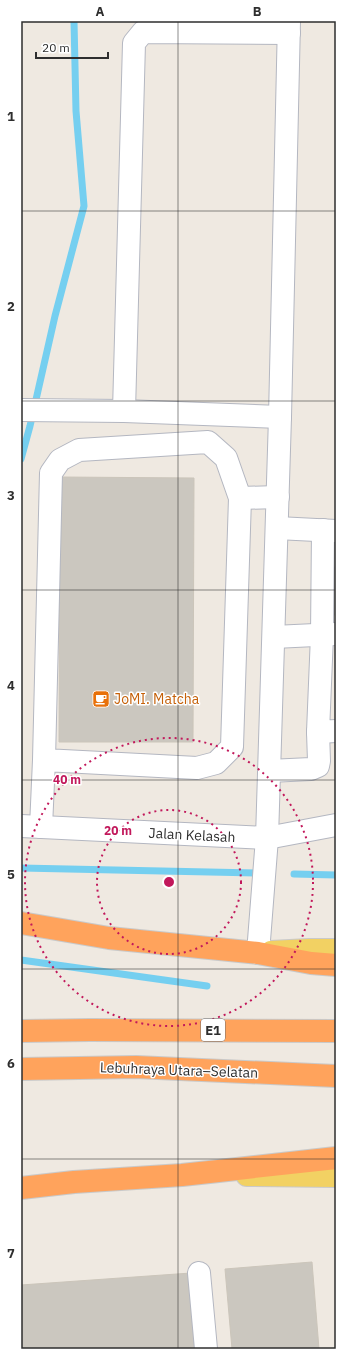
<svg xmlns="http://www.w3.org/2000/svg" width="357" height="1370" font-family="'IBM Plex Sans',sans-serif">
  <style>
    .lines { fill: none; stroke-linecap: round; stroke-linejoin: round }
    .stream { stroke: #75cff0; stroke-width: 7 }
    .building { fill: #cbc7bf; stroke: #cbc5ba }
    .minor-casing { stroke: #b4b7c1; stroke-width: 24 }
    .major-casing { stroke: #c9c9c9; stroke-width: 24 }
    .highway-casing { stroke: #c9c9c9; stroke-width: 24 }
    .minor { stroke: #fff; stroke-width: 22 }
    .major { stroke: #f2d163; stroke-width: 22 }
    .highway { stroke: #ffa35c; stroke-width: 22 }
    .grid { fill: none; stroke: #2e2e2e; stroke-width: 1; stroke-opacity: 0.55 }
    .ring { fill: none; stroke: #c2185b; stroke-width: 2; stroke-dasharray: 2 4 }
    .labels { text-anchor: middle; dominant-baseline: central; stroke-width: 3; stroke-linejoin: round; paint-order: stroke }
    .shield { fill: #fff; stroke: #6d6d6d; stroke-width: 1 }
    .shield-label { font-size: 13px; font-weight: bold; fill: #2e2e2e }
    .food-label { font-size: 14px; fill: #c56008; stroke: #fff; text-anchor: start }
    .street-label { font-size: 14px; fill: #2e2e2e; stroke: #fff }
    .centre { fill: #c2185b; stroke: #fff; stroke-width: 2 }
    .ring-label { font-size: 12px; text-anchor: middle; font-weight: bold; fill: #c2185b; stroke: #fff; stroke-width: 3; stroke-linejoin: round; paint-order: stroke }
    .neatline { fill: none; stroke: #2e2e2e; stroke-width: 1.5 }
    .grid-label { font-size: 13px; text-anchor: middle; font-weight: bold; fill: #2e2e2e }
  </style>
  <rect width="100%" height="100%" fill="#efe9e1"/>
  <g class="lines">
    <g class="stream">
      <path d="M21,459L30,426L55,316L84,206L76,111L74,21"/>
      <path d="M21,868L257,873"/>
      <path d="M294,874L336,875"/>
      <path d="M21,960L207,986"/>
    </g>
  </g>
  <g class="building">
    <path d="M60,477L194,478L193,742H59Z"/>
    <path d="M327,567H336V615H328Z"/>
    <path d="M312,1262L319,1349H232L225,1269Z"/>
    <path d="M191,1273L197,1349H21V1285Z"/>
  </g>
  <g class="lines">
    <defs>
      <g id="minor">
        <path d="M21,410L124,411L280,417"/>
        <path d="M124,411L134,43L143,32L289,33"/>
        <path d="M240,498L278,497"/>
        <path d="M277,528L336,531"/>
        <path d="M323,530L322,635L318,732L336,731"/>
        <path d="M274,637L336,634"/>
        <path d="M269,771L311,769L318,766L319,761L318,732"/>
        <path d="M21,826L267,838L336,825"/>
        <path d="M41,827L44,760L51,473L60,460L79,450L208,442L226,458L240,498L232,747L216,763L197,768L44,760"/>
        <path d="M258,953L267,838L280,417L289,21"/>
        <path d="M199,1273L206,1349"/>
      </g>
      <g id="major">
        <path d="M271,952L309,950H336"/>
        <path d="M247,1175L336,1176"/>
      </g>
      <g id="highway">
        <path d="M21,923L109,938L258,953L311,963L336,965"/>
        <path d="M21,1031L90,1030L336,1031"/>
        <path d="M21,1069L136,1067L336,1076"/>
        <path d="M21,1188L74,1182L182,1175L336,1158"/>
      </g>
    </defs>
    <use href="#minor" class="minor-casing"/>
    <use href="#major" class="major-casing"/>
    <use href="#highway" class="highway-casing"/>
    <use href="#minor" class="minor"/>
    <use href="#major" class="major"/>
    <use href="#highway" class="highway"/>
  </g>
  <path class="grid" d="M178,21V1349M21,211H336M21,401H336M21,590H336M21,780H336M21,969H336M21,1159H336"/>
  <g class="ring">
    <circle cx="169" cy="882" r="72"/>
    <circle cx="169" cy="882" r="144"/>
  </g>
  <defs>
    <symbol id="cafe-square" viewBox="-11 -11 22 22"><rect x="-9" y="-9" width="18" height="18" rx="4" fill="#e8710a" stroke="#fff"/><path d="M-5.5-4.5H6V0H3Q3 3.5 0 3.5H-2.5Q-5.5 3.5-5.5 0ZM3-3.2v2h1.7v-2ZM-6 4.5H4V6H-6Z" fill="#fff"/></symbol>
  </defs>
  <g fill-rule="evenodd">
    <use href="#cafe-square" x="91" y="689" width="20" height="20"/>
  </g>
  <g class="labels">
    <rect class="shield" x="201" y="1019" width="24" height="22" rx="3"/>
    <g class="shield-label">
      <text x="213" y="1030">E1</text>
    </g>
    <g class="food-label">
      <text x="114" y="699">JoMI. Matcha</text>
    </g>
    <g class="street-label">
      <text transform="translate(192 835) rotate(3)">Jalan Kelasah</text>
      <text transform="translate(179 1070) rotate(2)">Lebuhraya Utara–Selatan</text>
    </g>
  </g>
  <circle cx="169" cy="882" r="6" class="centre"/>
  <g class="ring-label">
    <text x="67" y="784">40 m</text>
    <text x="118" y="835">20 m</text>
  </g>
  <rect width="357" height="1370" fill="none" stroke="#ffffff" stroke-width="44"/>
  <path d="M36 52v6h72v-6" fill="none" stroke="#2e2e2e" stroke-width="2"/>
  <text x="42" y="52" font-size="12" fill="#2e2e2e" stroke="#ffffff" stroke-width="3" paint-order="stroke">20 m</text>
  <rect x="22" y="22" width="313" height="1326" class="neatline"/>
  <g class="grid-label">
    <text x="100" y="16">A</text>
    <text x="257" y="16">B</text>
    <text x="11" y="121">1</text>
    <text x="11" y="311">2</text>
    <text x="11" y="500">3</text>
    <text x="11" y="690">4</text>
    <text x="11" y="879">5</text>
    <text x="11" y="1068">6</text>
    <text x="11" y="1258">7</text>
  </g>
</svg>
